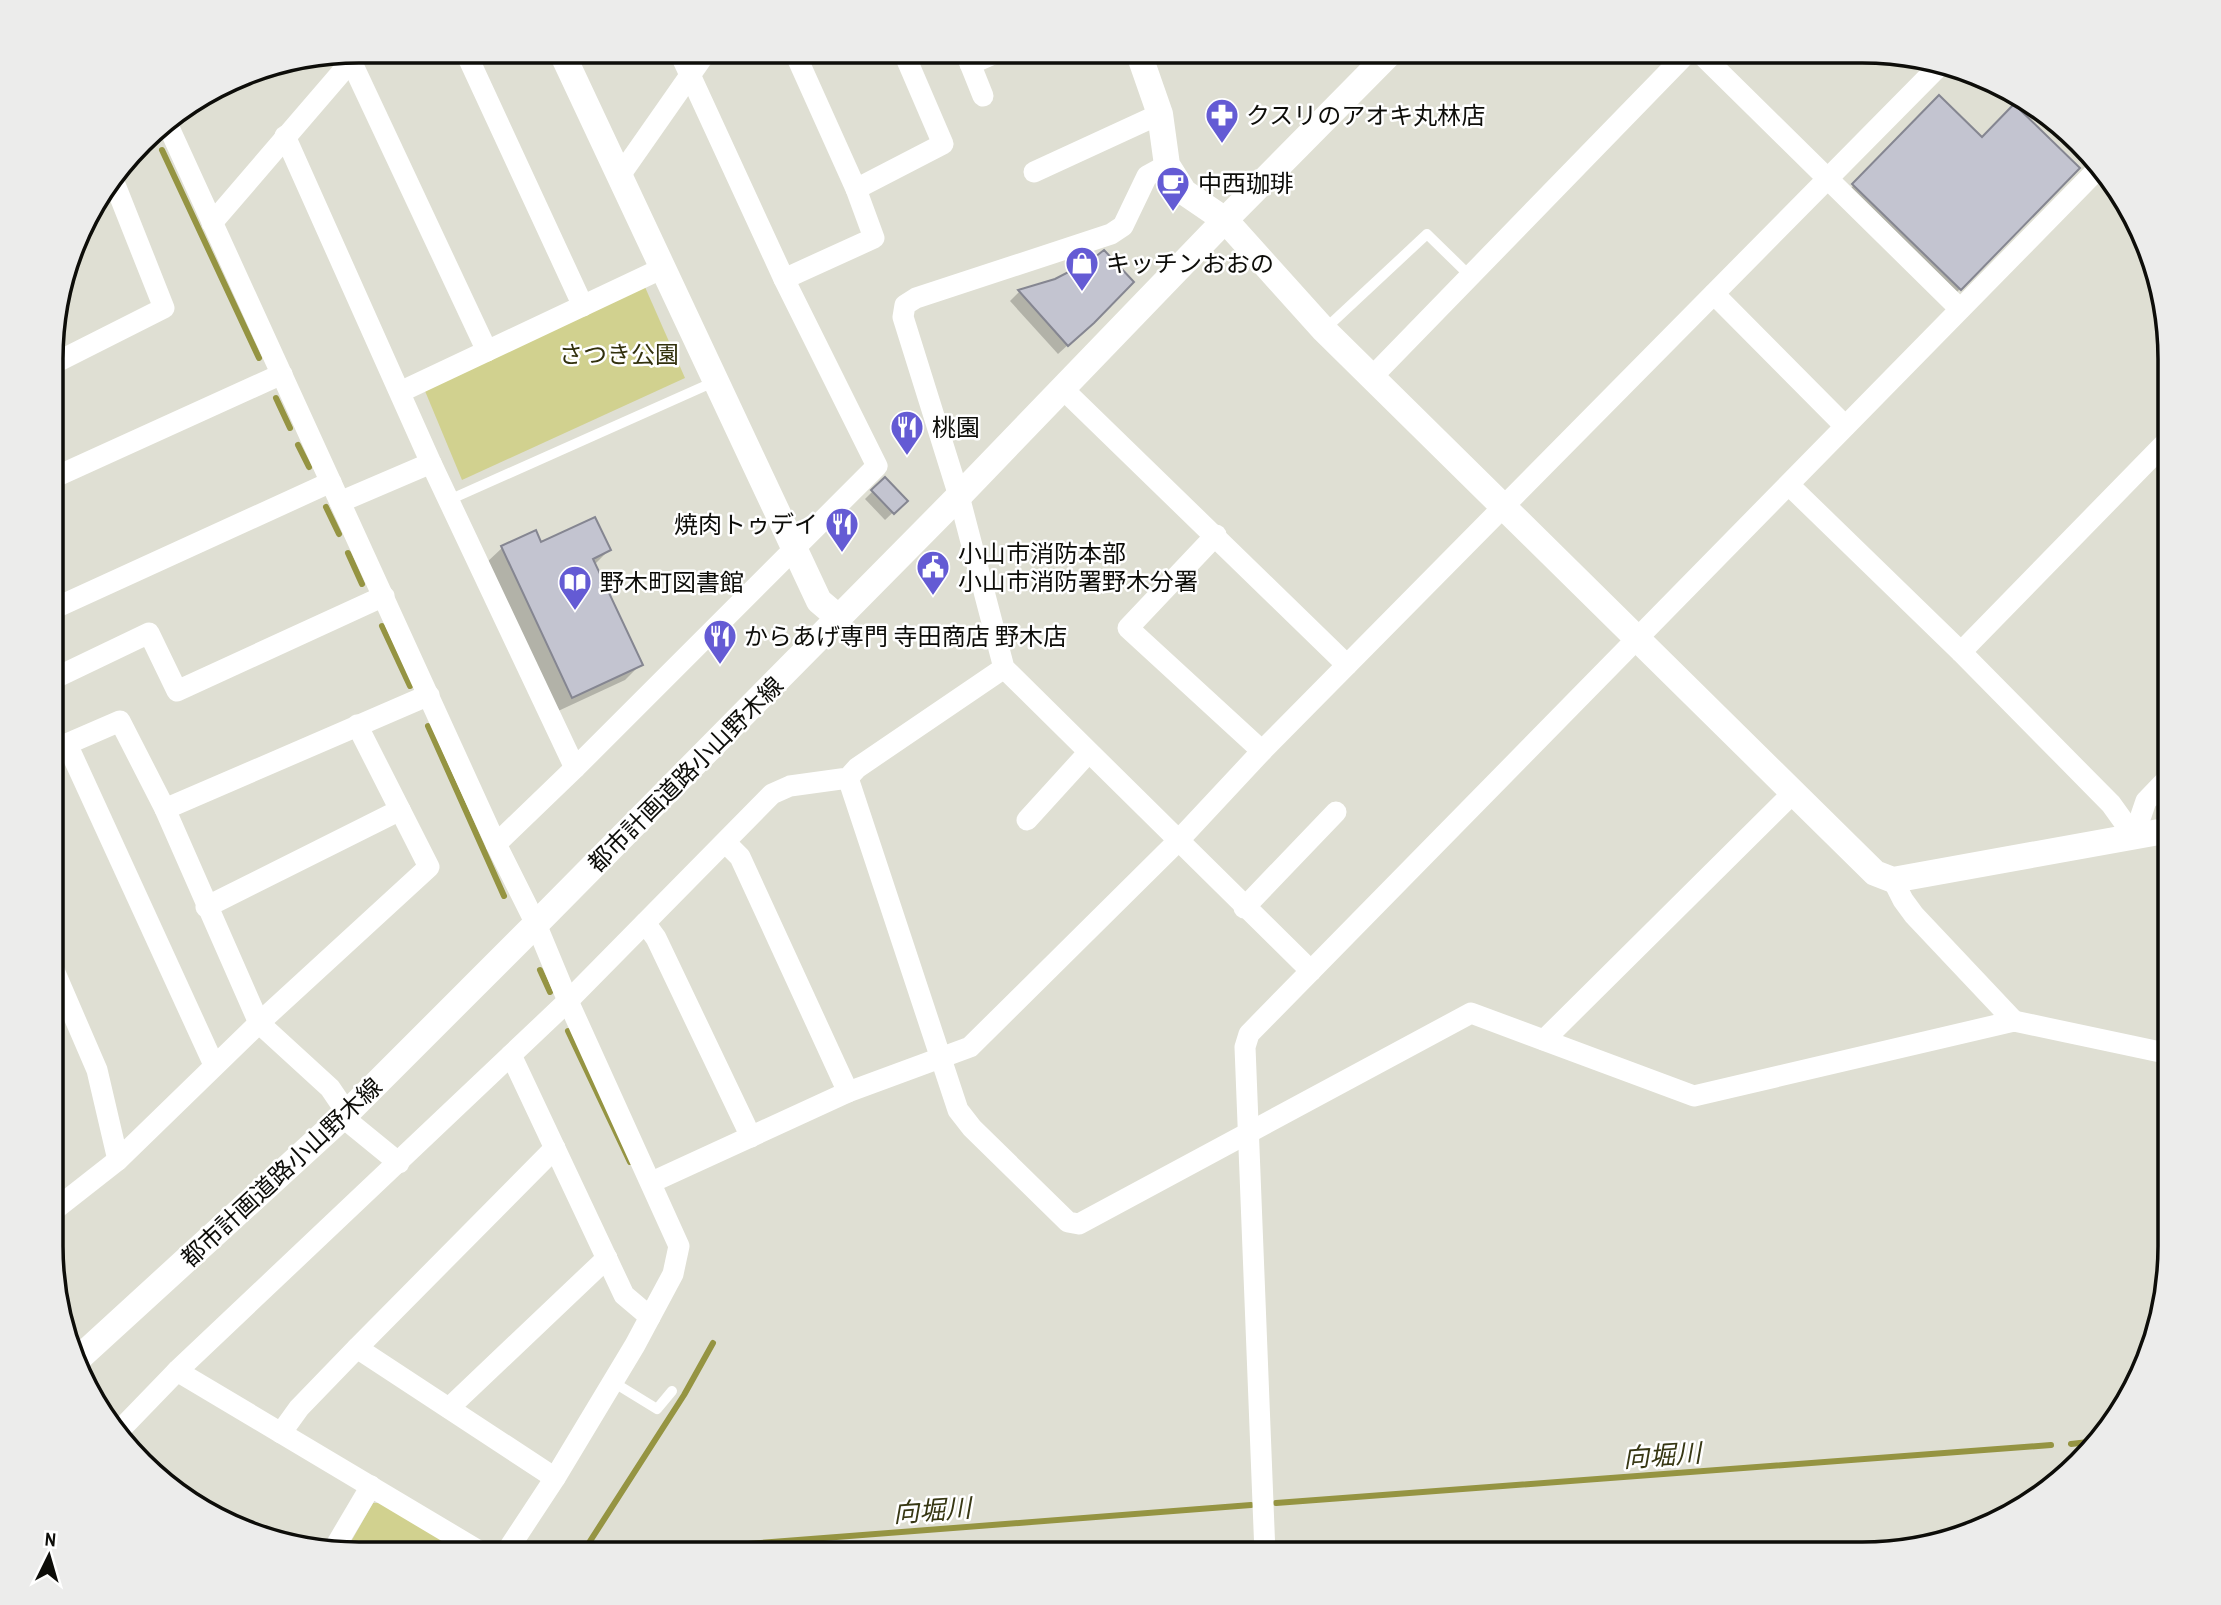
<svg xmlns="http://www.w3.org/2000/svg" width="2221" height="1605" font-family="'Archivo Narrow','Noto Sans JP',sans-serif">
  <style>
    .green { fill: #d1d18f }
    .shadow { fill: #0003 }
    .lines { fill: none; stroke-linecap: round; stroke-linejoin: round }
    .stream { stroke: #959442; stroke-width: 6 }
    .building { fill: #c3c4d0; stroke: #858691; stroke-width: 2 }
    .service { stroke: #fff; stroke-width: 10 }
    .minor { stroke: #fff; stroke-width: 21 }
    .tertiary { stroke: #fff; stroke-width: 26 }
    .labels { text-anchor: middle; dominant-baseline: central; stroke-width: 5; stroke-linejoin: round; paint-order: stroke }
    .poi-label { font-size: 24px; fill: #0d0d09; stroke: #fff; text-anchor: start }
    .park-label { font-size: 24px; fill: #32310d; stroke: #fff }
    .street-label { font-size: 24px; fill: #0d0d09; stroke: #fff }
    .water-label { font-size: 26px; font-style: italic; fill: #373713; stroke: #fff }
    .rim { fill: none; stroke: #0d0d09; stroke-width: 3.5 }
  </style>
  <rect width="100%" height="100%" fill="#dfdfd3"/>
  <g class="green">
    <path d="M645,287L685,378L462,480L425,391Z"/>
    <path d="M373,1503H385L465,1554H344Z"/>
  </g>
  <g class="shadow">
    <path d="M1939,98L1982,139L2078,168L1957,292L1851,188Z"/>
    <path d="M1056,280L1093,322L1058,354L1010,301L1019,292Z"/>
    <path d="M885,479L905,501L885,520L865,499Z"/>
    <path d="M535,532L540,544L609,550L594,565L640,665L625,680L556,712L486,563L502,548Z"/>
  </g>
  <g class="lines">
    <g class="stream">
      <path d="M162,150L259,358"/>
      <path d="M276,398L290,428"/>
      <path d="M298,445L309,467"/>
      <path d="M326,507L339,534"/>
      <path d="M348,553L362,584"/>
      <path d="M382,626L410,686"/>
      <path d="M428,726L504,896"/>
      <path d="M540,970L550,992"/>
      <path d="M568,1031L630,1162"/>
      <path d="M2071,1444L2097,1441"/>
      <path d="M1276,1503L2051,1445"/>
      <path d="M596,1554L585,1549L684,1395L713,1343"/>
      <path d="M617,1554L1251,1505"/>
    </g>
  </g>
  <g class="building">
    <path d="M1939,95L1982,137L2014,104L2080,168L1961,290L1852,184Z"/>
    <path d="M1104,250L1134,282L1094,323L1068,346L1018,290L1055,279L1090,261Z"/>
    <path d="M885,477L908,501L894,514L871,490Z"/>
    <path d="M595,517L611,550L593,559L643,665L572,698L501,546L536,530L541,542Z"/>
  </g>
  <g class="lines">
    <g class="service">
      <path d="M1324,330L1427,234L1469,275"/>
      <path d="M449,500L716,381"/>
      <path d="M613,1382L657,1409L672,1391"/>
    </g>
    <g class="minor">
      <path d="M465,51L583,306"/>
      <path d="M965,51L983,96"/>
      <path d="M1698,51L1960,309"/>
      <path d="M351,61L487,351"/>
      <path d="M970,64L1000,51"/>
      <path d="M166,121L496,844L536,924L568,1001L679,1246L673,1274L635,1345L555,1478L505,1554"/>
      <path d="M285,136L431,463L575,768"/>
      <path d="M1167,165L1147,176L1123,226L1111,234L916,298L905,305L903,317L959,496L1004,668L1311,971"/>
      <path d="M1034,172L1160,114"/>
      <path d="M621,174L707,51"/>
      <path d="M856,189L943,144L903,51"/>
      <path d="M212,223L359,52"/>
      <path d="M784,279L874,238L856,189L794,51"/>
      <path d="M1714,294L1845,426"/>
      <path d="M53,364L164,308L114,182"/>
      <path d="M1372,377L1689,51"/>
      <path d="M1063,389L1347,665"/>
      <path d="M400,392L663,268"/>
      <path d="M53,478L282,374"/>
      <path d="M1789,485L1961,652L2111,804L2134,836"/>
      <path d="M340,502L431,463"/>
      <path d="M1216,535L1128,628L1262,751"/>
      <path d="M53,609L331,482"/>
      <path d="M1961,652L2170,438"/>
      <path d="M53,679L149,633L177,691L384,596"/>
      <path d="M67,744L214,1065"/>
      <path d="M53,750L120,721L165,809L259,1023L330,1088L347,1113L350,1123L399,1163"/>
      <path d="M848,778L958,1110L972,1128L1068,1222L1079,1224L1471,1013L1694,1096L2014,1021L2165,1053L2170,1052"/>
      <path d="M165,809L429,695"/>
      <path d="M1027,820L1088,753"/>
      <path d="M2134,836L2146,801L2170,776"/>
      <path d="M726,843L740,857L848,1092"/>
      <path d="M496,844L575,768L877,466L784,279L679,51"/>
      <path d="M1893,880L1903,900L1914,915L2014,1021"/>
      <path d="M206,907L400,810"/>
      <path d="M1244,908L1336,812"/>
      <path d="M645,923L656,938L751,1137"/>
      <path d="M53,968L97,1070L118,1160L259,1023L429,867L357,725"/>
      <path d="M1544,1040L1793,793"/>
      <path d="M511,1055L624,1295L650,1317"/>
      <path d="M652,1182L848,1092L970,1047L1178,841L1262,751L1940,65"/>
      <path d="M53,1211L118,1160"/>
      <path d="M357,1348L555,1478"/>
      <path d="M177,1371L484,1554"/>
      <path d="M449,1408L607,1258"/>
      <path d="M119,1431L177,1371L568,1001L772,794L790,786L848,778L857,768L1004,668"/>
      <path d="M281,1433L299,1408L357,1348L555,1148"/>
      <path d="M169,1488L186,1498"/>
      <path d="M332,1552L371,1486"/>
      <path d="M1265,1554L1245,1047L1249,1034L2096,171"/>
    </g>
    <g class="tertiary">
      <path d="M561,51L819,601L839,618"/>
      <path d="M1138,51L1160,114L1167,165L1184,192L1225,220L1324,330L1875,873L1893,880L2170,830"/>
      <path d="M78,1359L347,1113L536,924L959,496L1225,220L1392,51"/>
    </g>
  </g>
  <defs>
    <symbol id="pharmacy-pin" viewBox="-11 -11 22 30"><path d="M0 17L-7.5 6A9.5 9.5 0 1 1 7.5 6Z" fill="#645bd4" stroke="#fff"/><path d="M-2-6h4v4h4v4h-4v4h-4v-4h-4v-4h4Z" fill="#fff"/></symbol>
    <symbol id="cafe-pin" viewBox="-11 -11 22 30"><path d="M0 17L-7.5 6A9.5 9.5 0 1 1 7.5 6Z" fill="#645bd4" stroke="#fff"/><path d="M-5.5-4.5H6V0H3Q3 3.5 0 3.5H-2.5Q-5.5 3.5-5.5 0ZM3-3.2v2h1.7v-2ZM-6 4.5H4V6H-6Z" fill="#fff"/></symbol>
    <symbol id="shop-pin" viewBox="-11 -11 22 30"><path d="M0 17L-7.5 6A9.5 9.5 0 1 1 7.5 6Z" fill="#645bd4" stroke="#fff"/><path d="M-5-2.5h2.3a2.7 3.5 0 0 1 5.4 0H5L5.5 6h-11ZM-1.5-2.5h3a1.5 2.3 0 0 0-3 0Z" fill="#fff"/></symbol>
    <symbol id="restaurant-pin" viewBox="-11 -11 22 30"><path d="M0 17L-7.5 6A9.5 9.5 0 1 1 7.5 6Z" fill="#645bd4" stroke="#fff"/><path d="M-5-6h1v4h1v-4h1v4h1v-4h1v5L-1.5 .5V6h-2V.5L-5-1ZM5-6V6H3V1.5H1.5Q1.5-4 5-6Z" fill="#fff"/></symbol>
    <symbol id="civic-pin" viewBox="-11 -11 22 30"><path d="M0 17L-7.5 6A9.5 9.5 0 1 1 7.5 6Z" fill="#645bd4" stroke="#fff"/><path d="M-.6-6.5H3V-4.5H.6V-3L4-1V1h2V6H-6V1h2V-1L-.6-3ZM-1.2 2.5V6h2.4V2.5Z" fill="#fff"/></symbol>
    <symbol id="library-pin" viewBox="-11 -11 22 30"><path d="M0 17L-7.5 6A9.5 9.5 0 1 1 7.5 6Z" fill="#645bd4" stroke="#fff"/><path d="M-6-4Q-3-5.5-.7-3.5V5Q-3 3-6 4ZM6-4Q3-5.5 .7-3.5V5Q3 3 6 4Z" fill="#fff"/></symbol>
  </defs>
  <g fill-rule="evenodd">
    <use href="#pharmacy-pin" x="1203" y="96" width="38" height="52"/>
    <use href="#cafe-pin" x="1154" y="164" width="38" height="52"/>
    <use href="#shop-pin" x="1063" y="244" width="38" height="52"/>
    <use href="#restaurant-pin" x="888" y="408" width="38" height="52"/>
    <use href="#restaurant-pin" x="823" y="505" width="38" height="52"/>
    <use href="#civic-pin" x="914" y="548" width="38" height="52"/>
    <use href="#library-pin" x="556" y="563" width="38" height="52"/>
    <use href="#restaurant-pin" x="701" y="617" width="38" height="52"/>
  </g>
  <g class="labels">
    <g class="poi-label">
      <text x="1246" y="115">クスリのアオキ丸林店</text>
      <text x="1198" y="183">中西珈琲</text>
      <text x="1106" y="263">キッチンおおの</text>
      <text x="932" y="427">桃園</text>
      <text x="818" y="524" text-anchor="end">焼肉トゥデイ</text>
      <text x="958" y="553">小山市消防本部<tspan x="958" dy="28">小山市消防署野木分署</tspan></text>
      <text x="600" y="582">野木町図書館</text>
      <text x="744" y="636">からあげ専門 寺田商店 野木店</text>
    </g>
    <g class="park-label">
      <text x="619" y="354">さつき公園</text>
    </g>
    <g class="street-label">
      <text transform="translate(685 774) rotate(-45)">都市計画道路小山野木線</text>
      <text transform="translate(281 1172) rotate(-43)">都市計画道路小山野木線</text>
    </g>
    <g class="water-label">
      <text transform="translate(1662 1455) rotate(-4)">向堀川</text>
      <text transform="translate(932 1510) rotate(-4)">向堀川</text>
    </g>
  </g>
  <path d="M0 0H2221V1605H0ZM359 63H1862A296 296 0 0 1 2158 359V1246A296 296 0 0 1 1862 1542H359A296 296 0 0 1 63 1246V359A296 296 0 0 1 359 63Z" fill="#ececeb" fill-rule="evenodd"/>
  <path class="rim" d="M359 63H1862A296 296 0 0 1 2158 359V1246A296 296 0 0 1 1862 1542H359A296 296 0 0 1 63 1246V359A296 296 0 0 1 359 63Z"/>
  <g transform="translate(49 1556) rotate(5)" stroke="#ffffff" stroke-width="5" paint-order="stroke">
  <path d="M0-5L12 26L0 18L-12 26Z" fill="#0d0d09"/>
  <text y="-10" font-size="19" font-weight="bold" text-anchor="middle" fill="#0d0d09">N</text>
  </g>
</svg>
